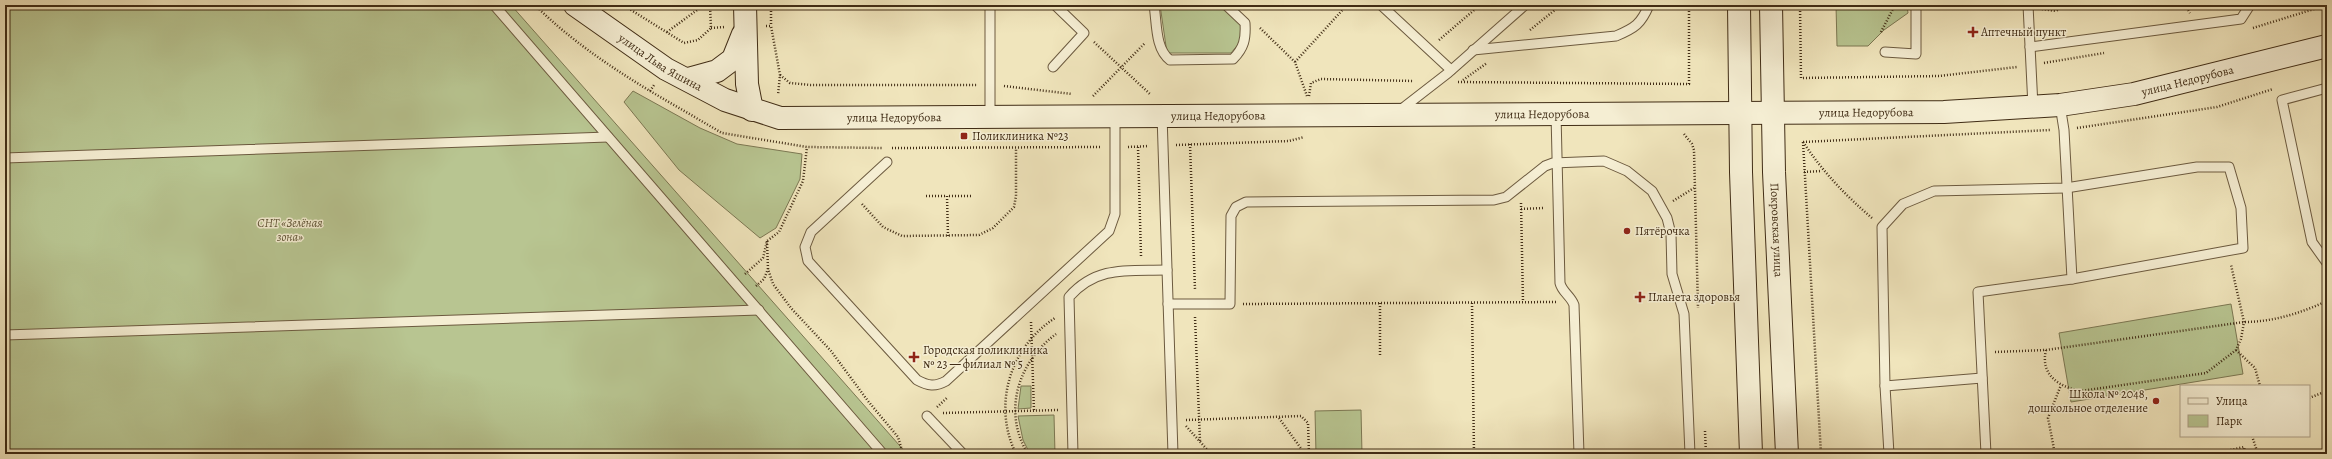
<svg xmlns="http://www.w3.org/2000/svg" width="2332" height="459" font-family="Alegreya,serif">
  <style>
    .green { fill: #b8c591; stroke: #7c7853 }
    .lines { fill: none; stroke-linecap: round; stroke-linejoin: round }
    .lane-casing { stroke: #6c5a3f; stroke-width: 11 }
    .secondary-casing { stroke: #402c15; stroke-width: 24 }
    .path { stroke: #402c15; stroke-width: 2.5; stroke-dasharray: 1 2; stroke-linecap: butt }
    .lane { stroke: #f5eed3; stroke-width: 9 }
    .secondary { stroke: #f5eed3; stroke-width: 22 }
    .poi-dot { fill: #8f2418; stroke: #f5eed3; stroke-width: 1.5 }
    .labels { text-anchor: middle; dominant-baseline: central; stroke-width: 3; stroke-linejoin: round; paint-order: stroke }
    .poi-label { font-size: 12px; fill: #402c15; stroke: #f5eed3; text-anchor: start }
    .street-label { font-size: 12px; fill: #402c15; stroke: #f5eed3 }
    .park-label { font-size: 12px; font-style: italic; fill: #5e5234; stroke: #f5eed3 }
  </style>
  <rect width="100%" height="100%" fill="#f0e5bc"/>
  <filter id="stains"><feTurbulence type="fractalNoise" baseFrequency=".005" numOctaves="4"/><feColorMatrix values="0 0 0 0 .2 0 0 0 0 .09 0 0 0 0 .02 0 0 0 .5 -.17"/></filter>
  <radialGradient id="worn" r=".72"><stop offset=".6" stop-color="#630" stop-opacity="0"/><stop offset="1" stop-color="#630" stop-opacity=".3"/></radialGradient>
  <g class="green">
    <path d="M5,5H511L907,454H5Z"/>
    <path d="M1160,5H1220L1241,25V41L1231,53H1167Z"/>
    <path d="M1836,5H1907L1908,13L1884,30L1868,46H1837Z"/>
    <path d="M633,91L700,128L737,144L802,154L800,179L776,228L760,238L679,170L624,102Z"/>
    <path d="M2231,304L2243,374L2071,402L2059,333Z"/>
    <path d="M1021,386H1031V408L1018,409Z"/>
    <path d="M1361,410L1362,454H1316L1315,411Z"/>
    <path d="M1054,415L1055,454H1030L1023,440L1018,416Z"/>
  </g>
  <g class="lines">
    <defs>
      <g id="lane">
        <path d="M494,5L883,454"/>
        <path d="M1154,5C1157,23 1155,49 1170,60L1233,59C1244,48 1246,39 1245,23L1226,5"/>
        <path d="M1381,5L1451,70"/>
        <path d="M2028,5L2033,107"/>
        <path d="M2030,47L2241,19L2250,5"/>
        <path d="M1473,50L1616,36C1635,28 1641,24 1649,5"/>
        <path d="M1885,52L1916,54V5"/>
        <path d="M1053,67L1084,33L1055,5"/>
        <path d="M2327,88L2282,100L2312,242L2327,263"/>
        <path d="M1399,111L1448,73L1525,5"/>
        <path d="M1556,114L1560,283C1562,292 1571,296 1574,305L1579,454"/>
        <path d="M1162,115L1173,454"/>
        <path d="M990,117V5"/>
        <path d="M5,158L608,137"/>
        <path d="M887,162L811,232L805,247L808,261L917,380C928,386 935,387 946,381L1109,231L1115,214V116"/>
        <path d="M1168,304H1230L1231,216L1236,207L1246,202L1494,200L1506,197L1545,166L1553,163L1604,161L1627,171L1652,191L1667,218L1671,234L1672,274L1684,314L1690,454"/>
        <path d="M5,335L759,310"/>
        <path d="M1885,386L1982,378"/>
        <path d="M927,416L963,454"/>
        <path d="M1073,454L1069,297C1097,265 1129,271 1167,270"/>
        <path d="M1889,454L1885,386L1882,227L1903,204L1934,191L2066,188L2197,167H2229L2241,208L2243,248L2072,279"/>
        <path d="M1986,454L1978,292L2072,279L2064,130L2060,105"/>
      </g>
      <g id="secondary">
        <path id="s1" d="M575,5L666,69L725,100L780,118L1944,112L2060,105L2134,94L2327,46"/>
        <path d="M745,5L747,84L752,110"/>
        <path d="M1739,5L1741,172L1751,454"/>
        <path id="s2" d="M1771,5L1774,172L1787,454"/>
        <path d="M688,79L717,71L733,59L743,34"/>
      </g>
    </defs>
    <use href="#lane" class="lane-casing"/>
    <use href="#secondary" class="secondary-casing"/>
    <g class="path">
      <path d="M535,5C569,39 609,66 650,91L654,85"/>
      <path d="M623,5L684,43L698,40L711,28L710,5"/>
      <path d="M771,5V26"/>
      <path d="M1800,5L1801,78L1939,76L2017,67"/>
      <path d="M2185,5L2190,13"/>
      <path d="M2042,9L2056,11L2065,5"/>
      <path d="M766,26H771L780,75L778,95"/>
      <path d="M711,28L725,27"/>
      <path d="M1260,28L1295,62L1307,96"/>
      <path d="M2253,28L2327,5"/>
      <path d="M1530,30L1561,5"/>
      <path d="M667,32L704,5"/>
      <path d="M1881,32L1895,5"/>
      <path d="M1439,40L1480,5"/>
      <path d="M1094,42L1151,95"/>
      <path d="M1295,62L1347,5"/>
      <path d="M2044,63L2104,53"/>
      <path d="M780,75L790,83L811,85H977"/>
      <path d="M1463,80L1487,63"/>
      <path d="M1458,82L1689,84V5"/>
      <path d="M1004,86L1072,94"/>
      <path d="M650,91L722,133L807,147L883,148"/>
      <path d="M1093,96L1145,43"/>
      <path d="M1309,96L1311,83L1321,79L1414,81"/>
      <path d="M2077,128L2217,107L2273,89"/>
      <path d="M1684,134L1692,144L1694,150L1698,308"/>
      <path d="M1803,142L2050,130"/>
      <path d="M1803,142L1821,454"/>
      <path d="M1803,142C1823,172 1845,195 1872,218"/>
      <path d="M1190,144L1195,290"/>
      <path d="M1176,145L1289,141L1304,137"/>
      <path d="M1128,147L1149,146"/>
      <path d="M1138,147L1141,256"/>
      <path d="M892,148L1101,147"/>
      <path d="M1804,172L1822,171"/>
      <path d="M926,196H947"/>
      <path d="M1673,201L1694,188"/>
      <path d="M1521,203L1523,302"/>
      <path d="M862,204L883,227L902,236L979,235L993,228L1014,207L1016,196V148"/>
      <path d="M1521,209L1544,208"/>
      <path d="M948,236L947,196H971"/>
      <path d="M767,241L768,269L773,284L791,308L831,351L868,401L898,437L903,454"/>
      <path d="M745,274L763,258L767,241L779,232L803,181L807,147"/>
      <path d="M756,286L764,279L768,269"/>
      <path d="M1380,303V357"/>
      <path d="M1472,303L1474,454"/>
      <path d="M1243,304L1556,302"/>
      <path d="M1195,317L1200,441"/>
      <path d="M1031,322L1034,411"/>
      <path d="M2046,350C2040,375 2059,387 2081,391L2206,373L2236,350L2241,339L2244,322L2231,265"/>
      <path d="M2236,350L2255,368L2260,386"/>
      <path d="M1995,352L2046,350L2244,322C2273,322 2301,313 2327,301"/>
      <path d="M2309,398L2327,391"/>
      <path d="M937,407L948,397"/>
      <path d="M943,413L1058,410"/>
      <path d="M1279,418L1305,454"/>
      <path d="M1186,420L1301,416L1308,423L1309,454"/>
      <path d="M1186,426L1211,454"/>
      <path d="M1705,431L1706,454"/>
      <path d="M2252,436L2258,454"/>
      <path d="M1016,454C992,405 1010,347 1055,318"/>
      <path d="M1028,454C1002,412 1018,362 1056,334"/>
      <path d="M2055,454L2048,418L2061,385"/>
      <path d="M2213,454L2244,447L2245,454"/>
    </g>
    <use href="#lane" class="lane"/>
    <use href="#secondary" class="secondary"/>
  </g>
  <g class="poi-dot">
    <path d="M1971 26h4v4h4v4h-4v4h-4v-4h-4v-4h4z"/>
    <rect x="960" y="132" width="8" height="8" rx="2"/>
    <circle cx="1627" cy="231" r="4"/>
    <path d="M1638 291h4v4h4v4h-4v4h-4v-4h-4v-4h4z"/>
    <path d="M912 351h4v4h4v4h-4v4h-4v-4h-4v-4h4z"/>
    <circle cx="2156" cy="401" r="4"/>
  </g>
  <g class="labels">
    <g class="poi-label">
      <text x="1981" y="32">Аптечный пункт</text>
      <text x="972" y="136">Поликлиника №23</text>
      <text x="1635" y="231">Пятёрочка</text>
      <text x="1648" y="297">Планета здоровья</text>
      <text x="923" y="350">Городская поликлиника<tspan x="923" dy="14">№ 23 — филиал № 5</tspan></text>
      <text x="2148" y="394" text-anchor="end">Школа № 2048,<tspan x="2148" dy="14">дошкольное отделение</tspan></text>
    </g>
    <g class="street-label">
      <text stroke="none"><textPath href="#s1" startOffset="103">улица Льва Яшина</textPath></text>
      <text stroke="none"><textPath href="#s1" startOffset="1646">улица Недорубова</textPath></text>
      <text stroke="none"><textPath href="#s1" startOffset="1322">улица Недорубова</textPath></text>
      <text stroke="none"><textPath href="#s1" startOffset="998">улица Недорубова</textPath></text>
      <text stroke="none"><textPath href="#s1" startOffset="674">улица Недорубова</textPath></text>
      <text stroke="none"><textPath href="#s1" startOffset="350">улица Недорубова</textPath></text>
      <text stroke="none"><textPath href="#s2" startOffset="225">Покровская улица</textPath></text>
    </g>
    <g class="park-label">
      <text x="290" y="223">СНТ «Зелёная<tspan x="290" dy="14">зона»</tspan></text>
    </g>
  </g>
  <rect width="2332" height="459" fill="none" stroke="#f0e5bc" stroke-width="20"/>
  <rect x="6" y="6" width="2320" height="447" fill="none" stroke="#402c15" stroke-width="2"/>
  <rect x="10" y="10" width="2312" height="439" fill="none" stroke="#402c15"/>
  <rect x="2180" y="385" width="130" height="52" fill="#f5eed3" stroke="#ada087"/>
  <rect x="2188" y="398" width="20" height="6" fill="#f5eed3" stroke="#ada087"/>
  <text x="2216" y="405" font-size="12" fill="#402c15">Улица</text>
  <rect x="2188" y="415" width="20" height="12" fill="#b8c591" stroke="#ada087"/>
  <text x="2216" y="425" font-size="12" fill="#402c15">Парк</text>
  <rect width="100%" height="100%" filter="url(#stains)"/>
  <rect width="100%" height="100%" fill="url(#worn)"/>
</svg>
